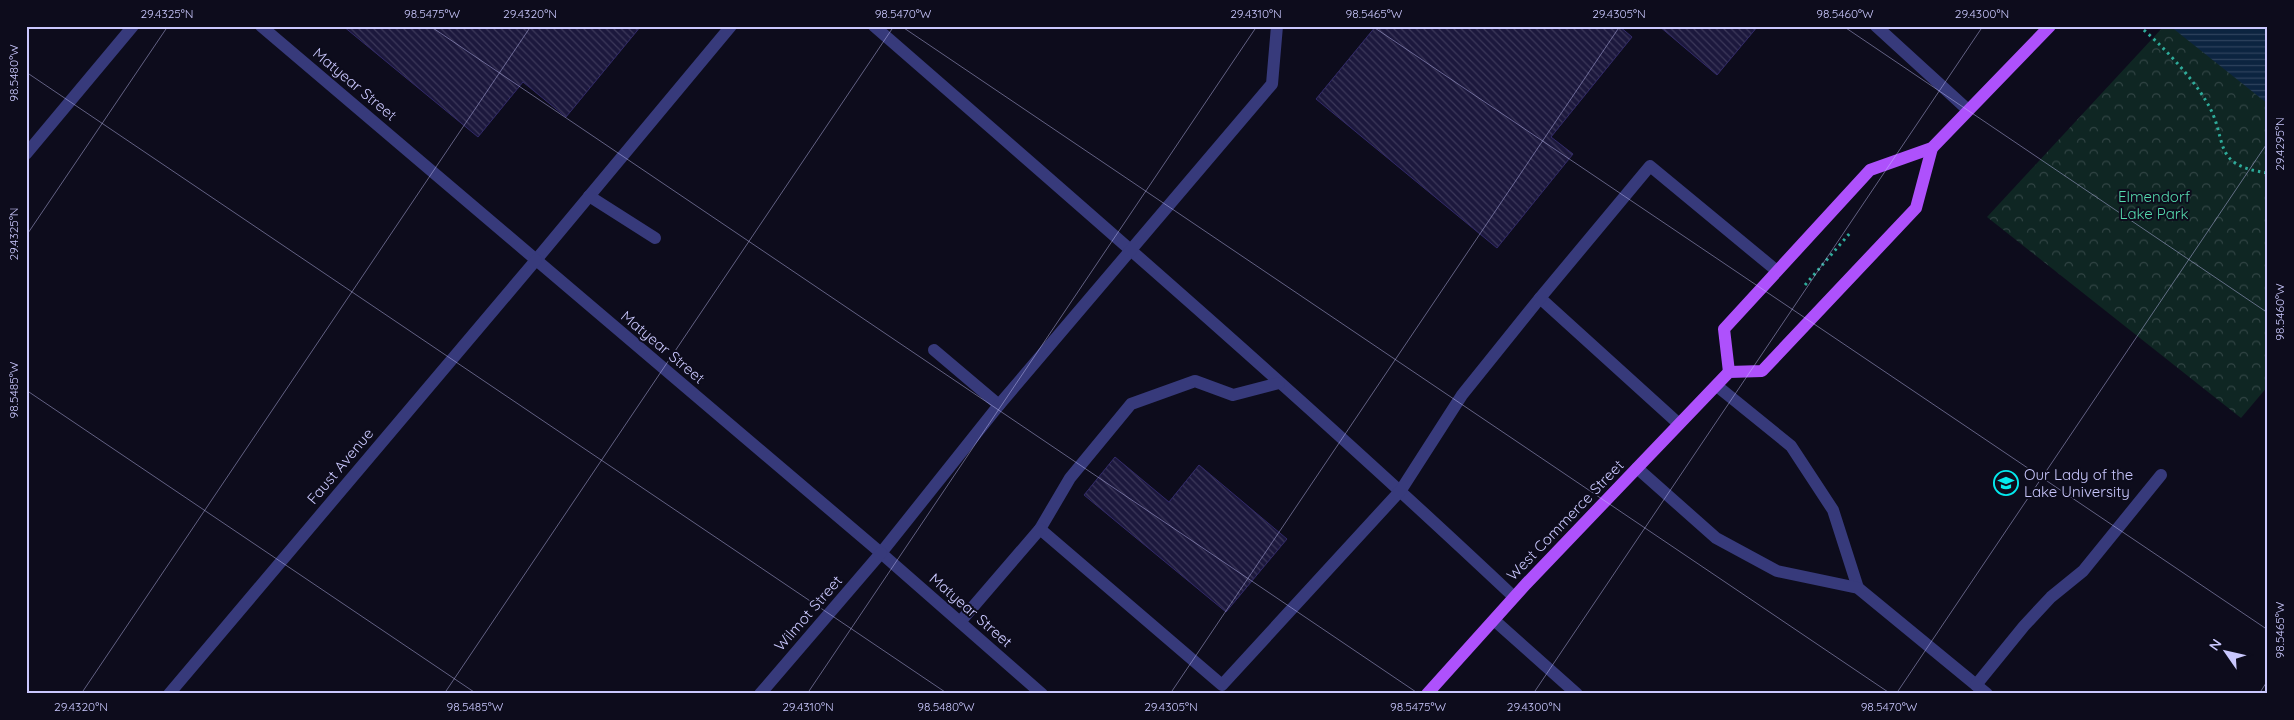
<svg xmlns="http://www.w3.org/2000/svg" width="2294" height="720" font-family="Quicksand,sans-serif">
  <style>
    .park { fill: url(#park-crowns) }
    .water { fill: url(#water-rules) }
    .building { fill: url(#building-back-hatch); stroke: #322a69 }
    .lines { fill: none; stroke-linecap: round; stroke-linejoin: round }
    .path { stroke: #2eab9a; stroke-width: 3; stroke-dasharray: 2.5 4; stroke-linecap: butt }
    .lane { stroke: #373a7b; stroke-width: 12 }
    .street { stroke: #373a7b; stroke-width: 12 }
    .primary { stroke: #ae51fc; stroke-width: 12 }
    .ticks { fill: none; stroke: #cac8fe; stroke-width: 1; stroke-opacity: 0.45 }
    .labels { text-anchor: middle; dominant-baseline: central; stroke-width: 4; stroke-linejoin: round; paint-order: stroke }
    .street-label { font-size: 15px; fill: #cac8fe; stroke: #0d0c1c }
    .park-label { font-size: 15px; fill: #56dcaf; stroke: #0d0c1c }
    .poi-label { font-size: 15px; fill: #cac8fe; stroke: #0d0c1c; text-anchor: start }
    .neatline { fill: none; stroke: #cac8fe; stroke-width: 2 }
    .ticks-label { font-size: 12px; text-anchor: middle; fill: #cac8fe }
  </style>
  <defs>
    <pattern id="park-crowns" width="20" height="18" patternUnits="userSpaceOnUse" patternTransform="scale(1.25)"><rect width="20" height="18" fill="#0f2623"/><path d="M2 6a3 3 0 1 1 6 0M12 15a3 3 0 1 1 6 0" fill="none" stroke="#314444"/></pattern>
    <pattern id="water-rules" width="6" height="5" patternUnits="userSpaceOnUse" patternTransform="scale(1.25)"><rect width="6" height="5" fill="#0c2440"/><path d="M0 2.5h6" fill="none" stroke="#2e425d"/></pattern>
    <pattern id="building-back-hatch" width="6" height="6" patternUnits="userSpaceOnUse" patternTransform="scale(1.25)"><rect width="6" height="6" fill="#1c183d"/><path d="M-1 5l2 2M0 0l6 6M5-1l2 2" fill="none" stroke="#3c385a"/></pattern>
  </defs>
  <rect width="100%" height="100%" fill="#0d0c1c"/>
  <path class="park" d="M2164,26H2268V386L2241,418L1987,217Z"/>
  <path class="water" d="M2170,26H2268V104Z"/>
  <g class="building">
    <path d="M343,26H641L566,117L523,82L478,137Z"/>
    <path d="M1376,26H1419L1421,28L1423,26H1619L1632,37L1551,137L1573,154L1497,248L1316,99Z"/>
    <path d="M1659,26H1758L1717,75Z"/>
    <path d="M1115,457L1169,502L1199,465L1287,539L1226,612L1084,495Z"/>
  </g>
  <g class="lines">
    <g class="path">
      <path d="M2139,26C2160,43 2192,77 2206,101C2230,139 2208,165 2268,173"/>
      <path d="M1805,285L1850,233"/>
    </g>
    <g class="lane">
      <path d="M874,26C1090,214 1306,401 1514,597"/>
      <path d="M1876,26L1968,110"/>
      <path d="M589,196L655,238"/>
      <path d="M536,260L731,26"/>
      <path d="M1540,298L1679,424"/>
      <path d="M934,350L999,405"/>
      <path d="M1717,386L1791,446L1833,510L1858,588"/>
      <path d="M1637,468L1716,538L1777,571L1858,588L1987,694"/>
      <path d="M1040,529L1070,478L1131,404L1195,381L1233,395L1279,383"/>
      <path d="M881,553L999,405L1272,84L1277,26"/>
      <path d="M1494,620L1577,694"/>
      <path d="M960,622L1040,529L1222,685L1401,490L1462,395L1540,298L1650,166L1777,271"/>
      <path d="M1976,685L2024,626L2051,597L2083,571L2161,475"/>
    </g>
    <g class="street">
      <path d="M261,26L881,553L1042,694"/>
      <path d="M26,154L133,26"/>
      <path d="M169,694L536,260"/>
      <path d="M760,694L881,553"/>
    </g>
    <g class="primary">
      <path d="M1729,372L1724,329L1870,170L1932,148L2050,26"/>
      <path d="M1427,694L1526,584L1729,372L1762,371L1916,208L1932,148"/>
    </g>
  </g>
  <path class="ticks" d="M430,26L1419,694M901,26L1891,694M1372,26L2268,630M1843,26L2268,313M26,72L948,694M26,236L168,26M26,390L477,694M81,694L531,26M444,694L894,26M807,694L1257,26M1170,694L1620,26M1533,694L1983,26M1896,694L2268,142M2259,694L2268,680"/>
  <defs>
    <symbol id="university-ring" viewBox="-11 -11 22 22"><circle r="9.5" fill="#0d0c1c" stroke="#04eaee" stroke-width="1.5"/><path d="M0-5L7-2L0 1L-7-2ZM-4 1L0 2.5L4 1V4Q0 6-4 4Z" fill="#04eaee"/></symbol>
  </defs>
  <g fill-rule="evenodd">
    <use href="#university-ring" x="1992" y="469" width="28" height="28"/>
  </g>
  <g class="labels">
    <g class="street-label">
      <text transform="translate(355 84) rotate(40)">Matyear Street</text>
      <text transform="translate(663 347) rotate(40)">Matyear Street</text>
      <text transform="translate(340 466) rotate(-50)">Faust Avenue</text>
      <text transform="translate(1565 520) rotate(-46)">West Commerce Street</text>
      <text transform="translate(971 610) rotate(41)">Matyear Street</text>
      <text transform="translate(808 613) rotate(-49)">Wilmot Street</text>
    </g>
    <g class="park-label">
      <text x="2154" y="196">Elmendorf<tspan x="2154" dy="17">Lake Park</tspan></text>
    </g>
    <g class="poi-label">
      <text x="2024" y="474">Our Lady of the<tspan x="2024" dy="17">Lake University</tspan></text>
    </g>
  </g>
  <rect width="2294" height="720" fill="none" stroke="#0d0c1c" stroke-width="55"/>
  <g transform="translate(2226 652) rotate(304)" stroke="#0d0c1c" stroke-width="4" paint-order="stroke">
  <path d="M0-4L9 19L0 12L-9 19Z" fill="#cac8fe"/>
  <text y="-8" font-size="14" font-weight="bold" text-anchor="middle" fill="#cac8fe">N</text>
  </g>
  <rect x="28" y="28" width="2238" height="664" class="neatline"/>
  <g class="ticks-label">
    <text x="167" y="18">29.4325°N</text>
    <text x="432" y="18">98.5475°W</text>
    <text x="530" y="18">29.4320°N</text>
    <text x="903" y="18">98.5470°W</text>
    <text x="1256" y="18">29.4310°N</text>
    <text x="1374" y="18">98.5465°W</text>
    <text x="1619" y="18">29.4305°N</text>
    <text x="1845" y="18">98.5460°W</text>
    <text x="1982" y="18">29.4300°N</text>
    <text transform="translate(14 73) rotate(-90)" y="4">98.5480°W</text>
    <text transform="translate(2280 144) rotate(-90)" y="4">29.4295°N</text>
    <text transform="translate(14 234) rotate(-90)" y="4">29.4325°N</text>
    <text transform="translate(2280 312) rotate(-90)" y="4">98.5460°W</text>
    <text transform="translate(14 390) rotate(-90)" y="4">98.5485°W</text>
    <text transform="translate(2280 630) rotate(-90)" y="4">98.5465°W</text>
    <text x="81" y="711">29.4320°N</text>
    <text x="475" y="711">98.5485°W</text>
    <text x="808" y="711">29.4310°N</text>
    <text x="946" y="711">98.5480°W</text>
    <text x="1171" y="711">29.4305°N</text>
    <text x="1418" y="711">98.5475°W</text>
    <text x="1534" y="711">29.4300°N</text>
    <text x="1889" y="711">98.5470°W</text>
  </g>
</svg>
